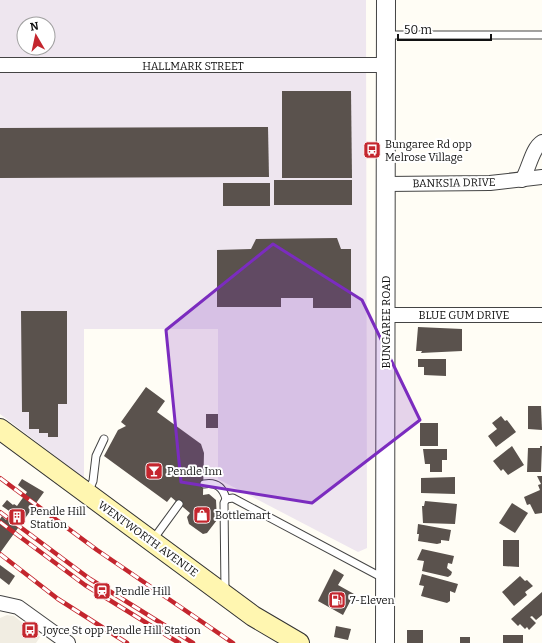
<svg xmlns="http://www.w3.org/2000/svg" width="542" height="643" font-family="Bitter,serif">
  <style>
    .industrial { fill: #eee6ef; fill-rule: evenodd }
    .plaza { fill: #f1ede2 }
    .building { fill: #5a524d }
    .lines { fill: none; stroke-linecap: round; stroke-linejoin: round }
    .service-casing { stroke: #444; stroke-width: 9 }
    .minor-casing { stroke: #444; stroke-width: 16 }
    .tertiary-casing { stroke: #444; stroke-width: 20 }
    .secondary-casing { stroke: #333; stroke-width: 22 }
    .service { stroke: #fff; stroke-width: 7 }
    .minor { stroke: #fff; stroke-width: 14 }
    .tertiary { stroke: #fff; stroke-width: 18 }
    .secondary { stroke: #fff6b0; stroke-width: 20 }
    .rail-casing { stroke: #c4262e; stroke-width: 4.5 }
    .rail { stroke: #fff; stroke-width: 3; stroke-dasharray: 9; stroke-linecap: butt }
    .marked { fill: #7b2cbf; fill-opacity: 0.2; stroke: #7b2cbf; stroke-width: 3; stroke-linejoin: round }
    .labels { text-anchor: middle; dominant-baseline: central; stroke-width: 4; stroke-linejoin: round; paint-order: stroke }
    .street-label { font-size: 11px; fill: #111; stroke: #fff }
    .poi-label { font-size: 11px; fill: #111; stroke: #fff; text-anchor: start }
  </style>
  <rect width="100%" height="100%" fill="#fffdf5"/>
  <path class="industrial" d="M0,0H366L367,548L358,552L218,479V329H84V478L0,414ZM24,24H48V48H24Z"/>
  <path class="plaza" d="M7,615L14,616L40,637L36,643H0V618Z"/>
  <g class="building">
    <path d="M282,91H351L352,178H282Z"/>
    <path d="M268,127L269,177L0,178V128Z"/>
    <rect x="274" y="180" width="78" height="25"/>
    <rect x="223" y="183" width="47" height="23"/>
    <path d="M337,238L341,249H351V308H313V298H281V307H217V250L251,249L256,239Z"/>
    <path d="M21,311H67V404H58V437H48V433H39V429H29V412H22Z"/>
    <path d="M418,327L462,329V351L421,353L422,351H416Z"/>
    <path d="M418,359H446V376L424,375V367H418Z"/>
    <path d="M146,387L165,401L157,412L201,444L204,453L203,495L209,494L216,500L217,520L207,533L203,534L189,524L187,517L190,513L171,497L167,502L104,456L118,430L126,426L121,422Z"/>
    <path d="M528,406H541L542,430L528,429Z"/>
    <rect x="206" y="414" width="12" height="14"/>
    <path d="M501,416L505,421L507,420L516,432L496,447L488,436L497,429L492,423Z"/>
    <rect x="420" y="423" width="18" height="23"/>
    <path d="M512,446L524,465L508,475L503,469L501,471L493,461Z"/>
    <path d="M540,446H542L541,472H527L528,448H540Z"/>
    <path d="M423,449H447V460H442V472H430V464H425Z"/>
    <path d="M537,476H542V513L535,514L530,504L527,505L524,497L540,490L538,485L541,484Z"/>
    <path d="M455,477V494L421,493V478Z"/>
    <path d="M22,479L44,492L0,553V519L2,516L6,520L12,513L2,506L7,500L13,505L14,504L17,506L27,492L18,485Z"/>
    <path d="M425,501L457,504L455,524L423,523L422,506H424Z"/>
    <path d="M512,503L528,513L515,533L499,523Z"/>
    <path d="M418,524L451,530L449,541L441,540V543L437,544L418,541L419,534H417Z"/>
    <path d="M503,540H519V567L503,566Z"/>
    <path d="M422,549L454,556L452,564L448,563L447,568L452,572L451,575L448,577L422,571L424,561L417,560Z"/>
    <path d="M0,565L15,576L9,585L0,578Z"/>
    <path d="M334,569L344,575L338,585L354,594L343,615L318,601Z"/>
    <path d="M422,574L458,584L455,593L450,591V601L447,603L421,596L424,586L419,585Z"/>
    <path d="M520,576L525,581L527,580L533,586L525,592L527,595L514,606L502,592Z"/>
    <path d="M542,592V615L536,620L532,616L530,617L536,623L529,630L527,627L525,629L520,624L518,626L511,619Z"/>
    <path d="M336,626L351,629L348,640L334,637Z"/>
    <rect x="407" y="630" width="16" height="13"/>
    <rect x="503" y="635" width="20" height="8"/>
    <rect x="460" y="637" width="10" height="6"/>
  </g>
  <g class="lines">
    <defs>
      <g id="service">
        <path d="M386,35H542"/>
        <path d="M204,484C216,482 223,487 226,499L224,503L225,591"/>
        <path d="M88,493L93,481L96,456L104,439"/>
        <path d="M226,499L233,498L383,578"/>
        <path d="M152,541L179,504"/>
      </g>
      <g id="minor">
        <path d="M0,65H386"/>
        <path d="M522,180C529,169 532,148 542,142"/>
        <path d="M386,184L490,183L542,177"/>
        <path d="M386,315H542"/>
        <path d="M0,603L18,607L68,643"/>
      </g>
      <path id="tertiary" d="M385,643L386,0"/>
      <path id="secondary" d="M0,429L253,616L299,643"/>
    </defs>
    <use href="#service" class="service-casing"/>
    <use href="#minor" class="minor-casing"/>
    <use href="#tertiary" class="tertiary-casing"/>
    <use href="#secondary" class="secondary-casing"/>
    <use href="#service" class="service"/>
    <use href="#minor" class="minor"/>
    <use href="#tertiary" class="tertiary"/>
    <use href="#secondary" class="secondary"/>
    <defs>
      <g id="rail">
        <path d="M0,478L97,550L233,643"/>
        <path d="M0,512L90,579L193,643"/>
        <path d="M0,522L85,585L179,643"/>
        <path d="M0,554L58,599L127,643"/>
      </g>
    </defs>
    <use href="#rail" class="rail-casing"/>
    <use href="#rail" class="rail"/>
  </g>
  <path class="marked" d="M273,244L362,300L420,420L312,503L181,482L166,330Z"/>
  <defs>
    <symbol id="bus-square" viewBox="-11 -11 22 22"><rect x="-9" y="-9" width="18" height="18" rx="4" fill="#c4262e" stroke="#fff"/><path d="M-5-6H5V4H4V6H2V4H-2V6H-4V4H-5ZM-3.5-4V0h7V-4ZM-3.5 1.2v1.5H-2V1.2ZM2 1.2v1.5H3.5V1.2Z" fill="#fff"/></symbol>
    <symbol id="bar-square" viewBox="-11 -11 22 22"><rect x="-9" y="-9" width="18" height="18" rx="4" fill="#c4262e" stroke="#fff"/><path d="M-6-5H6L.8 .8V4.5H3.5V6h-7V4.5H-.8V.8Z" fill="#fff"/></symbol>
    <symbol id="shop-square" viewBox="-11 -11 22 22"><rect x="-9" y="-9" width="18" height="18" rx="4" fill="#c4262e" stroke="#fff"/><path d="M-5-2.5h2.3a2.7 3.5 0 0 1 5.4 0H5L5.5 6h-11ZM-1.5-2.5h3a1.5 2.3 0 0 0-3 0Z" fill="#fff"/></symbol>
    <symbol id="building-square" viewBox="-11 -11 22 22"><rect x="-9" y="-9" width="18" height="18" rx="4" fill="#c4262e" stroke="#fff"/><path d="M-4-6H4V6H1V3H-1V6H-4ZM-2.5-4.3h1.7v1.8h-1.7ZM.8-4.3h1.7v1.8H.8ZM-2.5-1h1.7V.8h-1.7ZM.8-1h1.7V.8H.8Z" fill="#fff"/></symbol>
    <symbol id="station-square" viewBox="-11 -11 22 22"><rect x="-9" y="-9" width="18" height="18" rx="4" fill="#c4262e" stroke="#fff"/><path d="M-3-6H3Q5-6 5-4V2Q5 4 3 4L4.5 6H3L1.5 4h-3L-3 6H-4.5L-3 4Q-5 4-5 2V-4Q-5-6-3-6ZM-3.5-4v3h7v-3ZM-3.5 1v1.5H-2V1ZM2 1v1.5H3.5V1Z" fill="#fff"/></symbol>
    <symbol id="fuel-square" viewBox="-11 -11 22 22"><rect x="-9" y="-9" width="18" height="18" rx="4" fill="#c4262e" stroke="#fff"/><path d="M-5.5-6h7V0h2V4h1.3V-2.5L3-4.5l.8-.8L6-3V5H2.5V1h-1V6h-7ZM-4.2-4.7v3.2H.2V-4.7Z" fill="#fff"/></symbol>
  </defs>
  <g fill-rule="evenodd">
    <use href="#bus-square" x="362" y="140" width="20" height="20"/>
    <use href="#bar-square" x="144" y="461" width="20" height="20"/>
    <use href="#shop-square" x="192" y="505" width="20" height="20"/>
    <use href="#building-square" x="7" y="507" width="20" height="20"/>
    <use href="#station-square" x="92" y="581" width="20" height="20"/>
    <use href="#fuel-square" x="327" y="590" width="20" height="20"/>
    <use href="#bus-square" x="20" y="620" width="20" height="20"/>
  </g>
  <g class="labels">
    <g class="street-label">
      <text x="193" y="66">HALLMARK STREET</text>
      <text transform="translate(454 183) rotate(-1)">BANKSIA DRIVE</text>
      <text x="464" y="315">BLUE GUM DRIVE</text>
      <text transform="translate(386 322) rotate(-90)">BUNGAREE ROAD</text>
      <text transform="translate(148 539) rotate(36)">WENTWORTH AVENUE</text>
    </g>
    <g class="poi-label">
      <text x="385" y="144">Bungaree Rd opp<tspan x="385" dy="13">Melrose Village</tspan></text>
      <text x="167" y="471">Pendle Inn</text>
      <text x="30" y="511">Pendle Hill<tspan x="30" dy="13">Station</tspan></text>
      <text x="215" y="515">Bottlemart</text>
      <text x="115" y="591">Pendle Hill</text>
      <text x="350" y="600">7-Eleven</text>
      <text x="43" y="630">Joyce St opp Pendle Hill Station</text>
    </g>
  </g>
  <g transform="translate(36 36) rotate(351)"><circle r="19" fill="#ffffff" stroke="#a0a0a0"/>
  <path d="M0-3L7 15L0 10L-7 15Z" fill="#c4262e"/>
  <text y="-6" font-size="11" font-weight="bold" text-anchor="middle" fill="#111111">N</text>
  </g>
  <path d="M398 34v6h93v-6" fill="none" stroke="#111111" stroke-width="2"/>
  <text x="404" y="34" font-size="12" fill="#111111" stroke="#ffffff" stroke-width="3" paint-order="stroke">50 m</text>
</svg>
